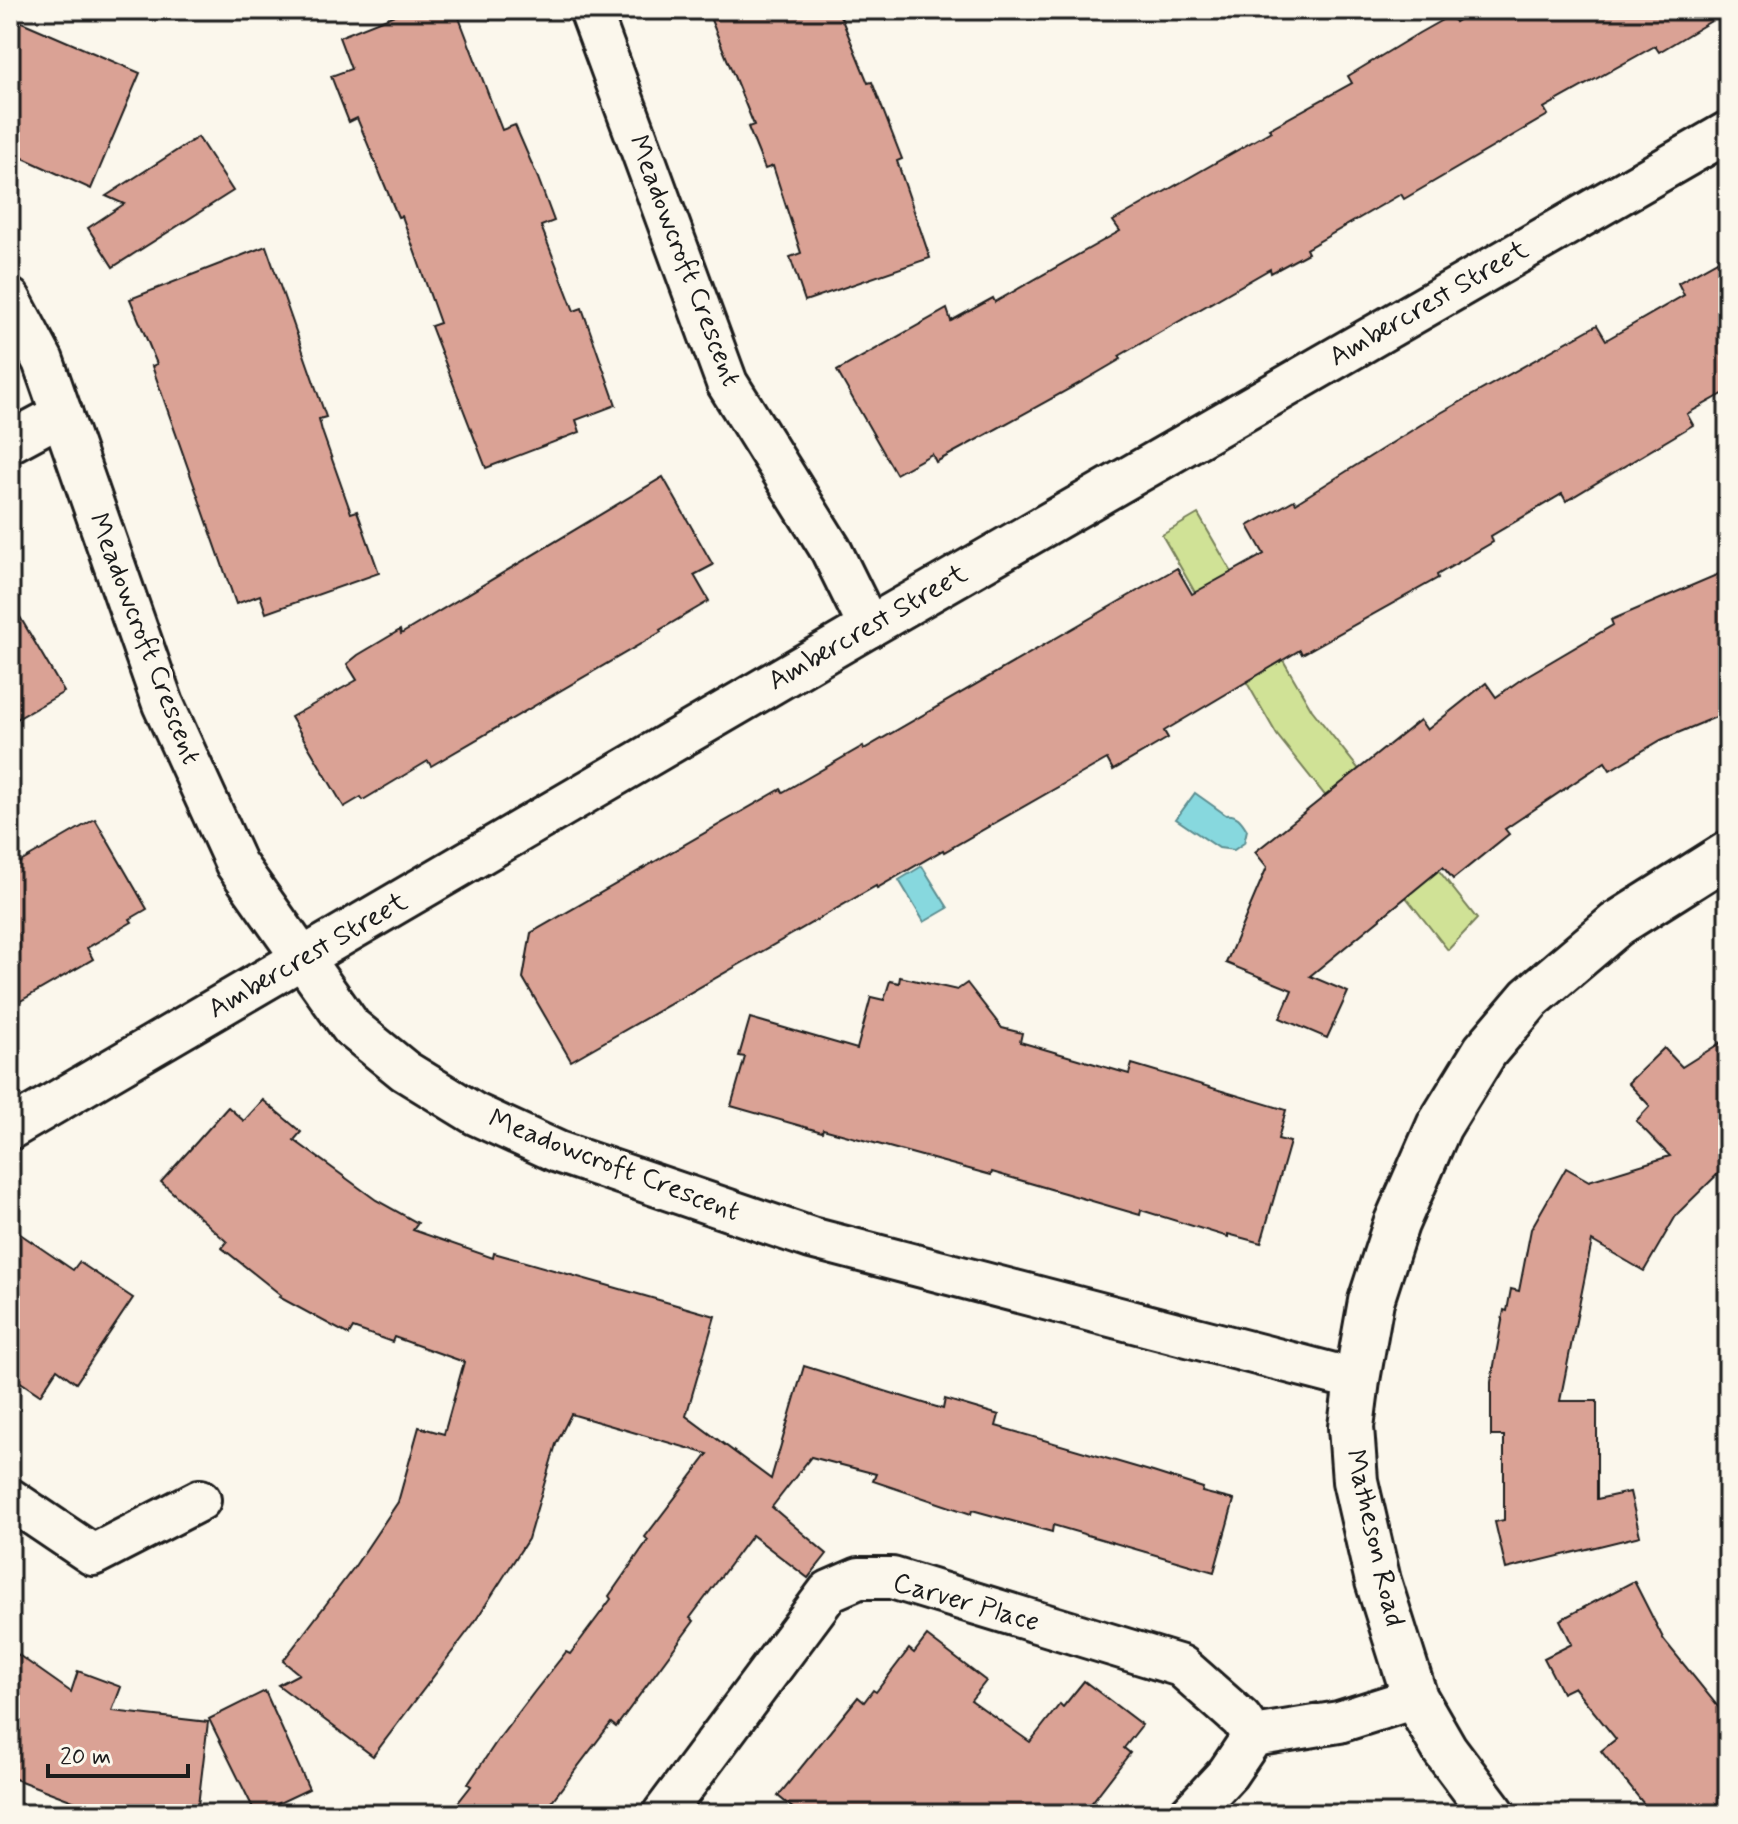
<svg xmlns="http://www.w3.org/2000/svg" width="1738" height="1824" font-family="Mynerve,sans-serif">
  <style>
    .green { fill: #d0e296; stroke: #767f59; stroke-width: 2 }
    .water { fill: #87d8de; stroke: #5c8d90; stroke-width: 2 }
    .building { fill: #daa295; stroke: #1c1c1c; stroke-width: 2 }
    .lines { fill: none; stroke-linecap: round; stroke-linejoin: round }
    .minor-casing { stroke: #1c1c1c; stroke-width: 46 }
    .tertiary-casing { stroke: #1c1c1c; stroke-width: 50 }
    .minor { stroke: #fbf7ec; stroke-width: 40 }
    .tertiary { stroke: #fbf7ec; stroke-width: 44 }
    .labels { text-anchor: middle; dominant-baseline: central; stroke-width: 7; stroke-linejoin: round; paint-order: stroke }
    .street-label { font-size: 28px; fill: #1c1c1c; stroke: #fbf7ec }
  </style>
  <rect width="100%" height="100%" fill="#fbf7ec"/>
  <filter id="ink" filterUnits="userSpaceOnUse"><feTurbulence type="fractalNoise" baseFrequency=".0125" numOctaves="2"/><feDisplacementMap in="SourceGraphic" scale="16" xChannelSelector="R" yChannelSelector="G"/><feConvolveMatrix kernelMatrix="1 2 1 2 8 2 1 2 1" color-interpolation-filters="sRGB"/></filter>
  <g filter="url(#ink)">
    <path class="green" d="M1198,514L1312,710L1477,919L1448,950L1277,735L1162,535Z"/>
    <g class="water">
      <path d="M1195,793L1226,815C1237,813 1242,822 1247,830L1244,843L1234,850L1219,848L1176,819Z"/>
      <path d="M922,866L948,908L924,922L899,880Z"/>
    </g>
    <g class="building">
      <path d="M407,10H456L502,130L515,125L538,178L554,221L541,226L574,311L582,308L616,405L576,420L580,432L486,468L431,326L440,323L402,216L398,217L357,118L349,122L331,76L351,69L339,37Z"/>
      <path d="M707,10H838L868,83L872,82L902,159L897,161L930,258L805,301L790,257L801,253L773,166L765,169L748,127L754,125Z"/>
      <path d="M1475,10L1728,11L1659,52L1655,46L1544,108L1548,115L1404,199L1401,194L1306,249L1308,253L1271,273L1270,269L1119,356L1121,359L1080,383L936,462L932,454L896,474L837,371L947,309L951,321L993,298L995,302L1120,231L1113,221L1271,131L1269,129L1352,83L1348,76L1419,33L1451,15L1455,22Z"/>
      <path d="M10,17L140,73L91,189L10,152Z"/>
      <path d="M198,137L233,191L113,267L88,228L124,204L106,196Z"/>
      <path d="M266,246L326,417L319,419L322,431L351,513L357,511L379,573L266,613L260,595L236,604L152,366L157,364L130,299Z"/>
      <path d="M1728,255V391L1687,414L1693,425L1566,501L1562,494L1491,536L1493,542L1437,575L1438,578L1302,654L1300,650L1164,731L1168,738L1113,770L1107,759L944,852L943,850L877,888L876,886L571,1061L523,978L531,933L781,789L783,792L863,746L864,749L1177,568L1192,594L1264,554L1248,526L1294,500L1296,503L1430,419L1597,325L1606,340L1684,295L1678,283Z"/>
      <path d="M663,477L713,565L694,575L709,601L660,630L661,632L431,766L428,761L363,800L361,797L344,807L291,717L357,680L347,664L358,655L400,630L401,634Z"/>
      <path d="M1728,570V712L1661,740L1610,770L1605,762L1505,829L1509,834L1453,879L1443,867L1310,976L1348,992L1327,1038L1280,1018L1292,990L1226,963L1267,867L1255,852L1420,720L1427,730L1486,683L1496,697L1523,678L1613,625L1611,620Z"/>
      <path d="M10,600L64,692L10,723Z"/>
      <path d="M95,819L147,909L130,919L132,922L87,948L93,959L10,1007V868Z"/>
      <path d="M900,977L957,990L967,983L1002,1028L1022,1033L1020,1042L1129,1074L1132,1064L1286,1110L1278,1139L1290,1142L1261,1243L1228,1234V1237L1141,1210L1140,1215L992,1172L991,1175L823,1129L822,1132L731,1106L745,1057L739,1056L750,1018L857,1049L871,997L884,1000L890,981L899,983Z"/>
      <path d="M1728,1038V1164L1677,1214L1644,1271L1592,1241L1560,1401H1597V1499L1630,1492L1640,1536L1506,1569L1495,1522L1504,1520V1436H1491V1382L1504,1310L1507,1311L1511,1289L1519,1291L1531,1229L1566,1168L1589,1181L1670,1156L1636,1121L1650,1106L1628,1083L1664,1048L1682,1067Z"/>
      <path d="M263,1100L301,1132L294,1140L376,1200L418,1223L413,1230L493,1258L494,1253L715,1316L686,1416L771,1479L804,1366L943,1409L945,1399L999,1415L996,1426L1153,1472L1203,1488L1202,1492L1234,1500L1214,1572L1053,1525L1052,1532L972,1510L971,1514L873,1481L876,1474L811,1457L772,1507L827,1554L808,1578L752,1535L690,1618L694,1621L616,1727L611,1723L542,1814H449L471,1786L468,1784L497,1741L535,1691L566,1652L570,1654L611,1599L609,1596L648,1540L645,1537L708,1454L571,1414L556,1444L528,1539L474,1623L373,1756L278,1685L299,1674L283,1661L355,1566L398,1502L419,1427L444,1434L464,1362L394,1337L392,1342L353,1328L349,1335L279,1297L281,1295L222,1248L227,1242L161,1182L228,1107L244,1121Z"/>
      <path d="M10,1227L73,1270L79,1262L133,1298L76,1383L57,1369L40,1395L10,1375Z"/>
      <path d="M1634,1581L1664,1640L1728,1719V1814H1652L1601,1751L1616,1739L1574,1687L1562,1693L1544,1658L1572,1644L1560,1620Z"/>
      <path d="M927,1636L986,1681L971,1700L1030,1742L1060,1704L1063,1707L1084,1681L1142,1725L1124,1748L1130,1753L1083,1814H800L778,1796L858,1697L864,1702L873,1690L876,1692L909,1649L914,1653Z"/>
      <path d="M10,1649L71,1692L78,1671L121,1687L112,1711L208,1722L197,1814H107L10,1777Z"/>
      <path d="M265,1691L309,1789L256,1814L209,1719Z"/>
    </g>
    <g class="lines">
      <defs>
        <g id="minor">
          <path d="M590,10L727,383L831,550L869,627"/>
          <path d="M10,299L43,361L163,704L236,864L351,1027L405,1071L475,1114L558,1152L811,1238L1357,1380"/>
          <path d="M10,442L62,414"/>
          <path d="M10,1129L869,627L1728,132"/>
          <path d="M10,1499L93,1555L200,1500"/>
          <path d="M663,1814L829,1591L859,1578H892L1181,1666L1241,1719L1253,1736"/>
          <path d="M1190,1814L1228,1773L1253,1736L1339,1722L1415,1698"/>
        </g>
        <path id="tertiary" d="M1493,1814L1445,1750L1415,1698L1378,1581L1355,1481L1351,1427L1357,1380L1371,1301L1396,1224L1439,1126L1485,1051L1530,998L1617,924L1728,854"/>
      </defs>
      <use href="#minor" class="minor-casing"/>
      <use href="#tertiary" class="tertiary-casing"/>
      <use href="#minor" class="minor"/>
      <use href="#tertiary" class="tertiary"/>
    </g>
  </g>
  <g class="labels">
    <g class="street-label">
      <text transform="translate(684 261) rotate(69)">Meadowcroft Crescent</text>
      <text transform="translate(1429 304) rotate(-30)">Ambercrest Street</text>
      <text transform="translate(868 628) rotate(-30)">Ambercrest Street</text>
      <text transform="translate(144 639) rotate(69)">Meadowcroft Crescent</text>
      <text transform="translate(308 956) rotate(-30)">Ambercrest Street</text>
      <text transform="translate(614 1166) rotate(21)">Meadowcroft Crescent</text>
      <text transform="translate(1374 1538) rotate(77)">Matheson Road</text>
      <text transform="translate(966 1603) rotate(16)">Carver Place</text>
    </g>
  </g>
  <rect width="1738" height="1824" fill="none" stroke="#fbf7ec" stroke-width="40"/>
  <rect x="20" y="20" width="1698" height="1784" fill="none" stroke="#1c1c1c" stroke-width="3" filter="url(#ink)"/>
  <path d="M48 1764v12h140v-12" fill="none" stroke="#1c1c1c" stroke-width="4"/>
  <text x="60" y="1764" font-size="24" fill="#1c1c1c" stroke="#fbf7ec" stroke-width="6" paint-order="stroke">20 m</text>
</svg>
